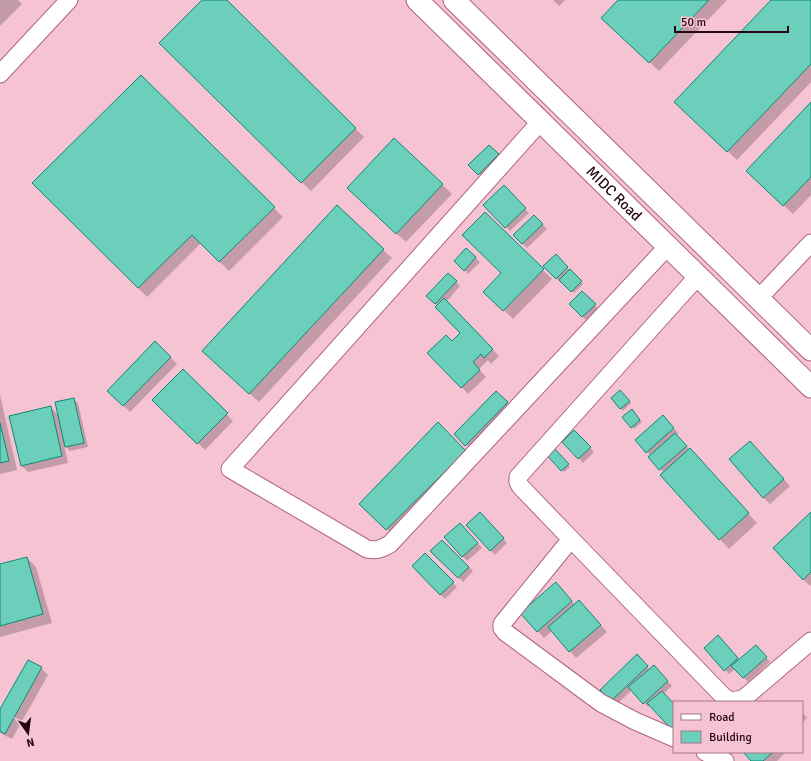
<svg xmlns="http://www.w3.org/2000/svg" width="811" height="761" font-family="Signika,sans-serif">
  <style>
    .shadow { fill: #0003 }
    .building { fill: #6bcfbb; stroke: #0b8a77 }
    .lines { fill: none; stroke-linecap: round; stroke-linejoin: round }
    .minor-casing { stroke: #af647e; stroke-width: 19 }
    .major-casing { stroke: #af647e; stroke-width: 23 }
    .minor { stroke: #fff; stroke-width: 17 }
    .major { stroke: #fff; stroke-width: 21 }
    .labels { text-anchor: middle; dominant-baseline: central; stroke-width: 3.5; stroke-linejoin: round; paint-order: stroke }
    .street-label { font-size: 15px; fill: #240712; stroke: #f6c3d2 }
  </style>
  <rect width="100%" height="100%" fill="#f6c3d2"/>
  <g class="shadow">
    <path d="M0,0H18L22,4L0,26Z"/>
    <path d="M203,0H225L364,137L311,191L160,43Z"/>
    <path d="M553,0H565L559,6Z"/>
    <path d="M620,0H727L659,71L612,26Z"/>
    <path d="M773,0H811V82L737,160L685,110Z"/>
    <path d="M141,76L283,217L229,271L201,243L147,297L33,183Z"/>
    <path d="M811,104V195L793,214L756,179Z"/>
    <path d="M394,140L452,194L406,242L357,197Z"/>
    <path d="M489,146L503,159L483,178L470,165Z"/>
    <path d="M504,187L529,213L510,231L485,205Z"/>
    <path d="M485,213L552,279L513,319L485,292L502,273Z"/>
    <path d="M534,216L547,229L527,248L514,235Z"/>
    <path d="M466,249L480,262L468,274L455,261Z"/>
    <path d="M383,250L392,258L259,402L212,360Z"/>
    <path d="M556,256L583,284L574,293L562,281L561,283L545,266Z"/>
    <path d="M448,274L460,286L446,302L499,356L491,364L488,360L479,369L486,377L468,394L429,353L452,342L462,333L438,306L428,296Z"/>
    <path d="M582,292L599,309L587,321L570,304Z"/>
    <path d="M155,343L177,364L130,412L108,390Z"/>
    <path d="M183,370L233,421L205,450L154,400Z"/>
    <path d="M620,391L631,403L623,411L612,399Z"/>
    <path d="M496,392L512,407L470,449L455,434Z"/>
    <path d="M0,395L17,470L0,474Z"/>
    <path d="M73,399L78,403L88,447L70,451L64,445L68,463L28,472L22,466L51,408L59,416Z"/>
    <path d="M632,410L642,422L634,429L632,427Z"/>
    <path d="M667,421L678,433L676,435L757,523L729,549L661,475L664,473L649,457L651,456L647,452Z"/>
    <path d="M438,423L474,461L396,538L360,503Z"/>
    <path d="M574,431L594,452L583,463L563,442Z"/>
    <path d="M750,442L790,486L770,504L763,497Z"/>
    <path d="M552,447L570,467L564,472L546,453Z"/>
    <path d="M811,514V585L810,586L803,579Z"/>
    <path d="M485,518L507,543L495,555L468,525Z"/>
    <path d="M464,528L482,548L467,561L445,537Z"/>
    <path d="M442,541L473,571L463,582L432,551Z"/>
    <path d="M425,554L457,587L445,599L413,566Z"/>
    <path d="M27,558L36,567L52,623L0,637V565Z"/>
    <path d="M562,590L575,605L579,601L607,632L576,658L552,631L544,638L538,631Z"/>
    <path d="M722,641L739,660L760,650L770,662L748,682L735,669L729,674L725,670Z"/>
    <path d="M637,656L650,670L658,671L672,686L663,694L674,705H650L648,707L632,690L616,705L601,690Z"/>
    <path d="M41,668L48,675L12,739L0,733V712Z"/>
    <path d="M802,712L807,718L802,723Z"/>
    <path d="M744,752H782L784,754L777,761H752Z"/>
  </g>
  <g class="building">
    <path d="M202,0H227L356,128L301,183L159,43Z"/>
    <path d="M618,0H709L649,63L601,18Z"/>
    <path d="M771,0H811V64L727,152L674,102Z"/>
    <path d="M141,75L275,207L219,262L192,235L138,288L32,183Z"/>
    <path d="M811,102V177L783,206L746,171Z"/>
    <path d="M394,138L443,184L396,234L347,188Z"/>
    <path d="M489,145L499,154L478,175L468,165Z"/>
    <path d="M504,185L526,208L505,228L483,205Z"/>
    <path d="M337,205L384,249L249,394L202,351Z"/>
    <path d="M485,212L544,269L503,311L483,292L501,273L462,235Z"/>
    <path d="M534,215L543,224L522,244L513,235Z"/>
    <path d="M466,248L476,257L464,271L454,261Z"/>
    <path d="M556,254L568,267L556,279L543,266Z"/>
    <path d="M570,269L582,281L571,292L559,280Z"/>
    <path d="M448,273L457,281L435,304L426,296Z"/>
    <path d="M582,291L596,304L582,317L569,304Z"/>
    <path d="M444,298L493,349L484,358L481,354L473,362L480,370L461,388L427,353L446,335L452,341L460,333L435,307Z"/>
    <path d="M155,341L171,357L123,406L107,391Z"/>
    <path d="M183,369L228,413L197,444L152,400Z"/>
    <path d="M620,390L630,401L620,409L611,398Z"/>
    <path d="M496,391L508,402L465,446L454,434Z"/>
    <path d="M74,398L84,443L65,447L55,402Z"/>
    <path d="M51,406L62,456L21,466L9,416Z"/>
    <path d="M632,409L640,420L631,428L622,417Z"/>
    <path d="M663,415L674,428L646,453L635,440Z"/>
    <path d="M438,422L466,451L386,530L359,504Z"/>
    <path d="M0,423L9,461L0,463Z"/>
    <path d="M574,430L591,447L578,459L562,442Z"/>
    <path d="M675,433L687,446L659,470L648,457Z"/>
    <path d="M750,441L784,479L763,498L729,459Z"/>
    <path d="M552,446L569,464L561,471L545,453Z"/>
    <path d="M690,448L749,513L719,540L660,475Z"/>
    <path d="M480,512L504,538L490,551L466,525Z"/>
    <path d="M811,512V572L803,580L773,548Z"/>
    <path d="M460,523L478,543L462,557L444,537Z"/>
    <path d="M442,540L469,567L458,578L430,551Z"/>
    <path d="M425,553L454,582L440,595L412,566Z"/>
    <path d="M27,557L43,614L0,626V564Z"/>
    <path d="M556,582L572,601L537,632L520,613Z"/>
    <path d="M579,600L601,625L569,652L548,627Z"/>
    <path d="M718,635L738,658L724,671L704,648Z"/>
    <path d="M756,645L767,657L743,678L731,666Z"/>
    <path d="M637,654L648,666L611,701L600,690Z"/>
    <path d="M28,660L42,667L5,734L0,731V709Z"/>
    <path d="M654,665L668,681L643,704L628,687Z"/>
    <path d="M662,691L674,704V732L647,703Z"/>
    <path d="M743,752H773L763,761H751Z"/>
  </g>
  <g class="lines">
    <defs>
      <g id="minor">
        <path d="M0,74L69,0"/>
        <path d="M541,121L230,469L367,549C377,551 381,549 390,544L668,246"/>
        <path d="M758,299L811,243"/>
        <path d="M571,539L724,697L731,701L743,699L811,641"/>
        <path d="M674,738L635,721L601,703L505,632L502,628V624L571,539L520,486L518,482V477L698,276"/>
        <path d="M705,752L725,761"/>
      </g>
      <g id="major">
        <path id="s1" d="M417,0L811,387"/>
        <path d="M454,0L811,350"/>
      </g>
    </defs>
    <use href="#minor" class="minor-casing"/>
    <use href="#major" class="major-casing"/>
    <use href="#minor" class="minor"/>
    <use href="#major" class="major"/>
  </g>
  <g class="labels">
    <g class="street-label">
      <text stroke="none"><textPath href="#s1" startOffset="276">MIDC Road</textPath></text>
    </g>
  </g>
  <rect x="673" y="701" width="130" height="52" fill="#f6c3d2" stroke="#a27885"/>
  <rect x="681" y="714" width="20" height="6" fill="#ffffff" stroke="#a27885"/>
  <text x="709" y="721" font-size="12" fill="#240712">Road</text>
  <rect x="681" y="731" width="20" height="12" fill="#6bcfbb" stroke="#a27885"/>
  <text x="709" y="741" font-size="12" fill="#240712">Building</text>
  <g transform="translate(28 733) rotate(166)" stroke="#f6c3d2" stroke-width="3" paint-order="stroke">
  <path d="M0-3L7 15L0 10L-7 15Z" fill="#240712"/>
  <text y="-6" font-size="11" font-weight="bold" text-anchor="middle" fill="#240712">N</text>
  </g>
  <path d="M675 26v6h113v-6" fill="none" stroke="#240712" stroke-width="2"/>
  <text x="681" y="26" font-size="12" fill="#240712" stroke="#f6c3d2" stroke-width="3" paint-order="stroke">50 m</text>
</svg>
